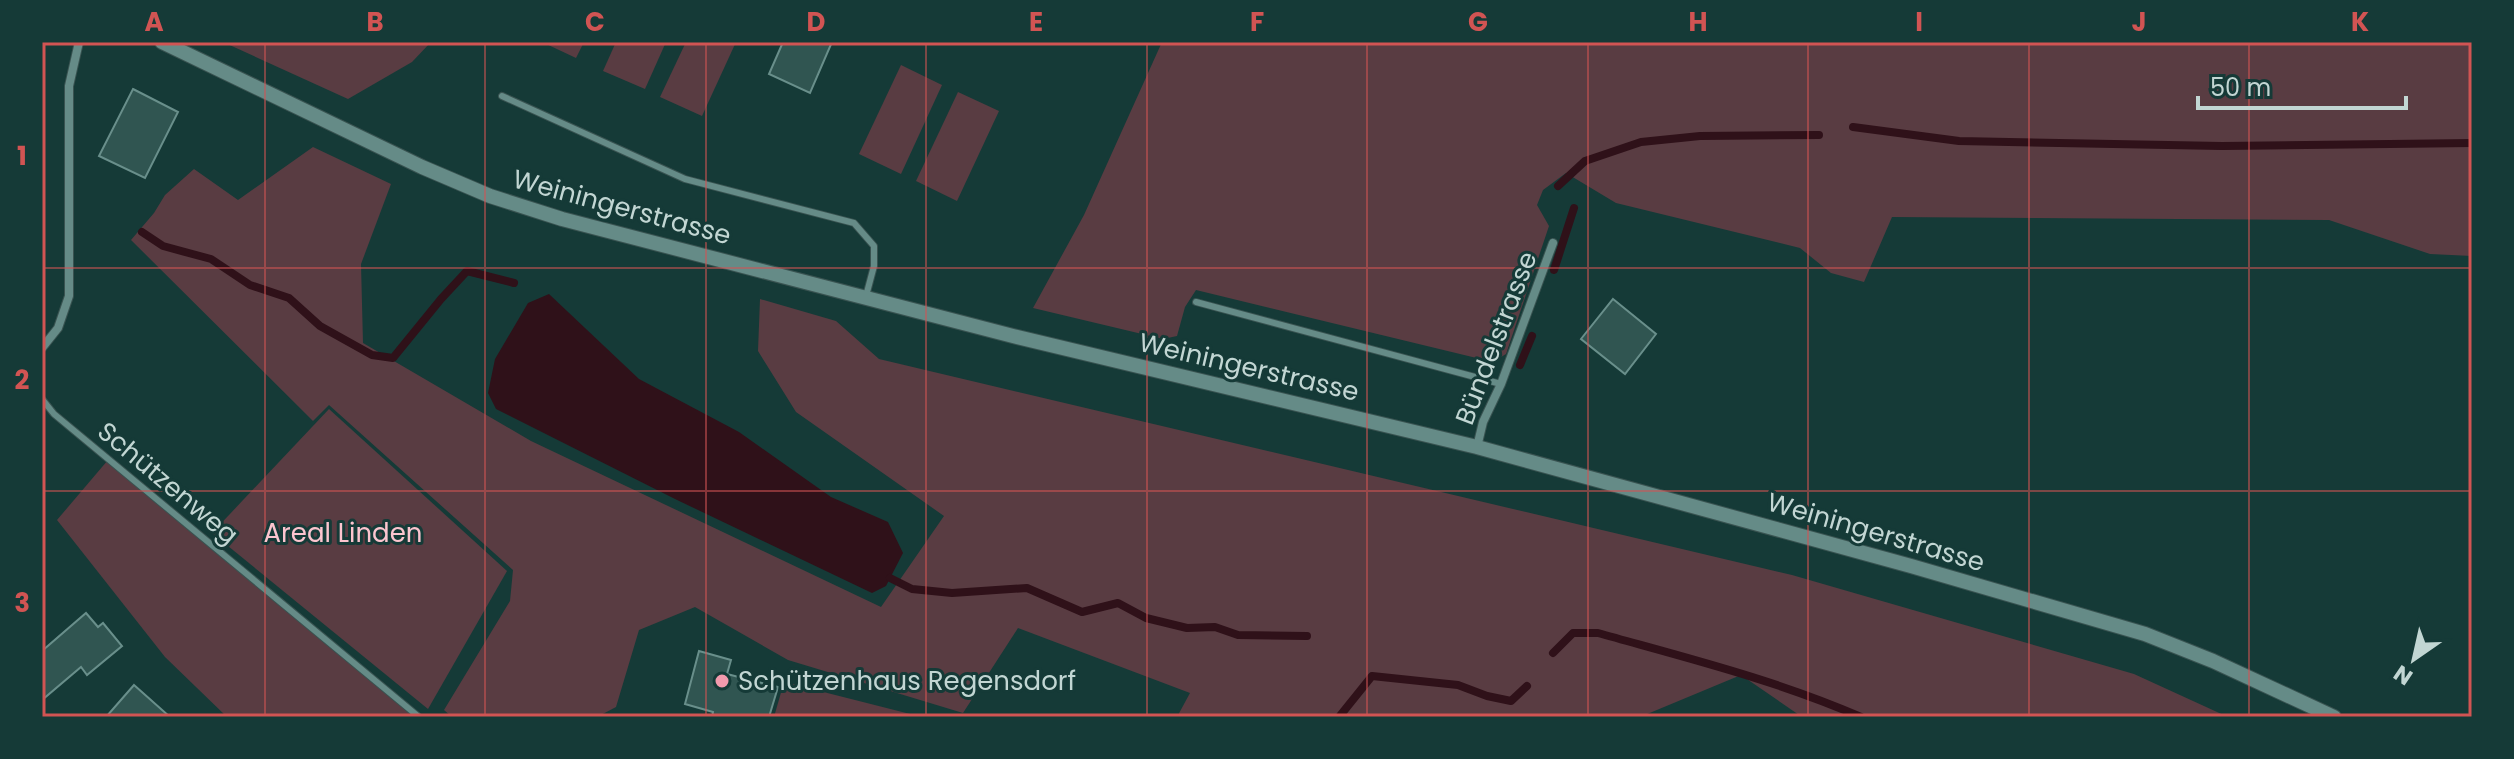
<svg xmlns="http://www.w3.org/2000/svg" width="2514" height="759" font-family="Poppins,sans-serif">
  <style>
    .green { fill: #593c42 }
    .water { fill: #2f1119 }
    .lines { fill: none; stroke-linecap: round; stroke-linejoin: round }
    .stream { stroke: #2f1119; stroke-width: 8 }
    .building { fill: #305551; stroke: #698f8b; stroke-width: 2 }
    .service-casing { stroke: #395351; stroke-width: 8 }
    .minor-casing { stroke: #395351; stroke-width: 10 }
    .tertiary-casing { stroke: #395351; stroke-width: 16 }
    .service { stroke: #658b87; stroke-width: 6 }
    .minor { stroke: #658b87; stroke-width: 8 }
    .tertiary { stroke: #658b87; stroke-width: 14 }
    .grid { fill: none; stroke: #d15453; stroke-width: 2; stroke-opacity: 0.55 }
    .poi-dot { fill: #f29aad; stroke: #153a37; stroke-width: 3 }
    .labels { text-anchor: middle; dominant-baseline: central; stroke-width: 6; stroke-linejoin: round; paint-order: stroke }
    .street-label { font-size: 26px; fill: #c2d6d3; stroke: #153a37 }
    .park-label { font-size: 26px; fill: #fcc5cf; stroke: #153a37 }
    .poi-label { font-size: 26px; fill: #c2d6d3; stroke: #153a37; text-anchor: start }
    .neatline { fill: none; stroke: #d15453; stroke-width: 3 }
    .grid-label { font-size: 26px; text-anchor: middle; font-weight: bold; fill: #d15453 }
  </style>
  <rect width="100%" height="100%" fill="#153a37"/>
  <g class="green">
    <path d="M223,42H431L412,62L348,99Z"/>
    <path d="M542,42H584L576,58Z"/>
    <path d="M616,42H666L645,89L603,71Z"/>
    <path d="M686,42H736L702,116L660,97Z"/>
    <path d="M1162,42H2472V256L2430,254L2329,220L1892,217L1864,282L1831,273L1800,248L1616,203L1566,173L1543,190L1537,205L1549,226L1506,354L1493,362L1196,290L1185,307L1177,336L1163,339L1033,308L1084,215Z"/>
    <path d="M901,65L942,85L901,174L859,154Z"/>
    <path d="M958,92L999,111L957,201L916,181Z"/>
    <path d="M313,147L391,184L361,264L363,343L531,441L881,607L944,516L796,412L758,351L760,299L836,321L879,359L1792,575L2134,674L2228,717H1802L1741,675L1640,717H1177L1190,693L1018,628L963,713L788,660L695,607L639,630L616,707L597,717H452L444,710L510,601L513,570L329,405L313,421L131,240L154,213L165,195L194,169L238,200Z"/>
    <path d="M329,409L507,571L428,709L212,533Z"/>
    <path d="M108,460L414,717H227L165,657L57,520Z"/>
    <path d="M784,682L922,717H774Z"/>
  </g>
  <path class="water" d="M549,294L639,379L739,432L831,497L888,522L903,553L886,586L872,593L675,499L496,409L488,393L495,359L528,303Z"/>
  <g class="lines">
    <g class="stream">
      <path d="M1853,127L1959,141L2222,146L2472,143"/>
      <path d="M1558,186L1585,161L1641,142L1700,136L1819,135"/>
      <path d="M142,232L163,246L211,259L250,285L289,298L320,326L372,355L393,358L441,299L467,271L514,283"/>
      <path d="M1554,270L1574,208"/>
      <path d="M1520,365L1532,336"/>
      <path d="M890,578L912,589L952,593L1027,588L1082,612L1118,603L1146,618L1187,628L1215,627L1238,635L1307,636"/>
      <path d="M1553,653L1573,633H1598C1687,658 1776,680 1861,717"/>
      <path d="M1339,717L1372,676L1458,685L1487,696L1511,701L1527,686"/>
    </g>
  </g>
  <g class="building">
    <path d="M783,42H832L810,93L769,74Z"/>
    <path d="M133,89L178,112L145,178L99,156Z"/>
    <path d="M1613,299L1656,334L1625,374L1581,339Z"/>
    <path d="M86,613L98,627L103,623L122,646L87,675L81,667L42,700V651Z"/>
    <path d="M699,651L731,660L727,674L778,687L769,717H712L713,712L685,704Z"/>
    <path d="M134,685L170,717H106Z"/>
  </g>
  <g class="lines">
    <defs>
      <g id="service">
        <path d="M502,96L685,179L854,223L874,246V266L866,296"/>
        <path d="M1196,302L1501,384"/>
        <path d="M42,399L54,414L419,717"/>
      </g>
      <g id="minor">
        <path d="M42,348L58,328L69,296V86L79,42"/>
        <path d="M1477,447L1483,422L1501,384L1553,243"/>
      </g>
      <path id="tertiary" d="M162,42L422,167L490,196L562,219L1013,336L1477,447L1911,566L2145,634L2213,661L2334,717"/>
    </defs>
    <use href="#service" class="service-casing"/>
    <use href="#minor" class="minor-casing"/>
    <use href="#tertiary" class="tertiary-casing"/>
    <use href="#service" class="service"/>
    <use href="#minor" class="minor"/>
    <use href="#tertiary" class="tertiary"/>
  </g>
  <path class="grid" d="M265,42V717M485,42V717M706,42V717M926,42V717M1147,42V717M1367,42V717M1588,42V717M1808,42V717M2029,42V717M2249,42V717M42,268H2472M42,491H2472"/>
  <circle class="poi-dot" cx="722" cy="681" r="8"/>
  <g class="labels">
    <g class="street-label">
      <text transform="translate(622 207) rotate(15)">Weiningerstrasse</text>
      <text transform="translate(1496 338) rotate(-69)">Bündelstrasse</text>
      <text transform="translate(1249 367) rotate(13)">Weiningerstrasse</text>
      <text transform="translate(168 483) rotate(40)">Schützenweg</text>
      <text transform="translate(1876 532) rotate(16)">Weiningerstrasse</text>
    </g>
    <g class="park-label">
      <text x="343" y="533">Areal Linden</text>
    </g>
    <g class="poi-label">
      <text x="738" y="681">Schützenhaus Regensdorf</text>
    </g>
  </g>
  <rect width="2514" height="759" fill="none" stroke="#153a37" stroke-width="88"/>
  <g transform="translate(2414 659) rotate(214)" stroke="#153a37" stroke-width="6" paint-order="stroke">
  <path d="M0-6L14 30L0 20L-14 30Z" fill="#c2d6d3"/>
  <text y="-12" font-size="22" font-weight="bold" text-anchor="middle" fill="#c2d6d3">N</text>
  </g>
  <path d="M2198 96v12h208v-12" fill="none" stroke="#c2d6d3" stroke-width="4"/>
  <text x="2210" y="96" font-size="24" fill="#c2d6d3" stroke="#153a37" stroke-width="6" paint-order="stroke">50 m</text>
  <rect x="44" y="44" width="2426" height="671" class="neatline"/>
  <g class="grid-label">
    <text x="154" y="31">A</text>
    <text x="375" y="31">B</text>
    <text x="595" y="31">C</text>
    <text x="816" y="31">D</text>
    <text x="1036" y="31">E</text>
    <text x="1257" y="31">F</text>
    <text x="1478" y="31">G</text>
    <text x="1698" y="31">H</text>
    <text x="1919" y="31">I</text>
    <text x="2139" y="31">J</text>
    <text x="2360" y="31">K</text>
    <text x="22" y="165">1</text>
    <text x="22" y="389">2</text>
    <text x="22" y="612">3</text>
  </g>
</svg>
